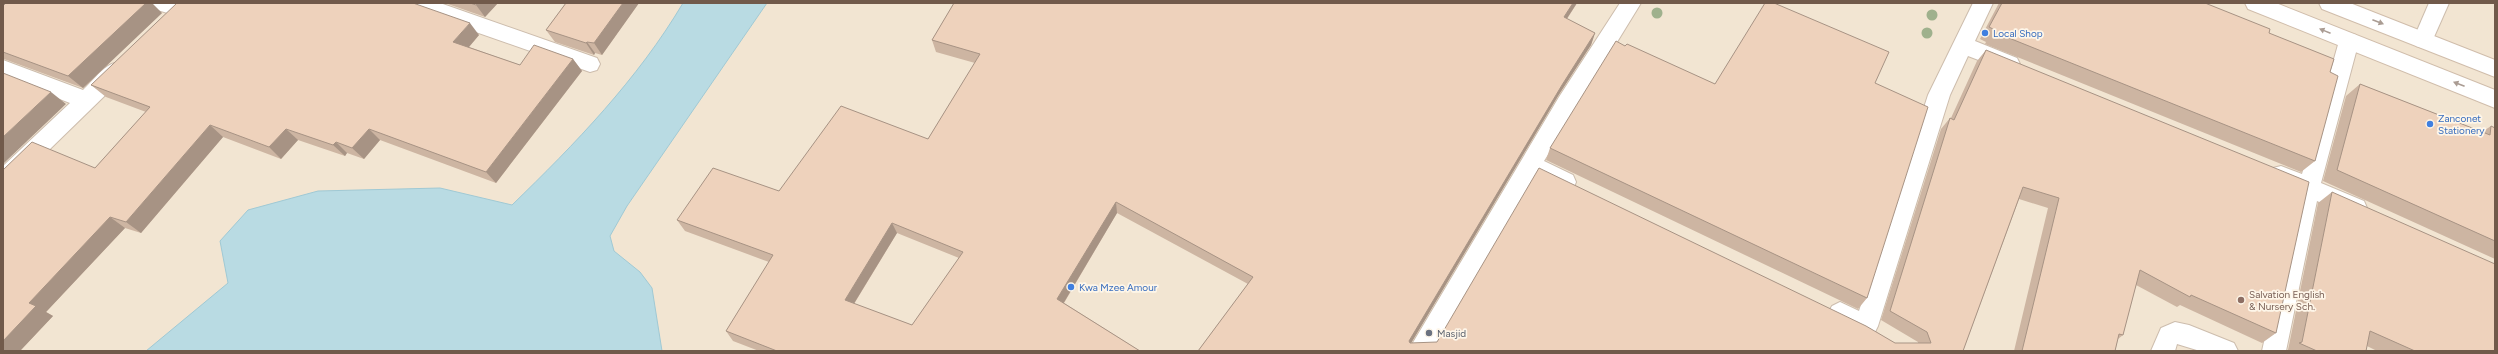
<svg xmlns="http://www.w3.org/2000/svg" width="2498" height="354" font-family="Figtree,sans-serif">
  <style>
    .residential { fill: #f2e5d2 }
    .water { fill: #b9dbe3; stroke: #a0c9d4 }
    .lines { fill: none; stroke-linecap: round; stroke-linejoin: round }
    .service-casing { stroke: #cdbdad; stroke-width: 2 }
    .minor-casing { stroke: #cdbdad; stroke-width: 2 }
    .secondary-casing { stroke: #d0bdab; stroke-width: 2 }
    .service { fill: #fff; fill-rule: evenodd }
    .minor { fill: #fff; fill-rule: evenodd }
    .secondary { fill: #fff; fill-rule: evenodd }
    .tree { fill: #9fb18d }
    .wall { fill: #cdb5a2; fill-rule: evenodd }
    .shaded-wall { fill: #a79384 }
    .building { fill: #eed2bc; stroke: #a79384; fill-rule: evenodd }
    .oneway { fill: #aa9c93 }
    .shop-dot { fill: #3f7fe0; stroke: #fef6e9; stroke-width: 1.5 }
    .education-dot { fill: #8d6e63; stroke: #fef6e9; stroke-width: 1.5 }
    .worship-dot { fill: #6b7280; stroke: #fef6e9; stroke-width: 1.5 }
    .labels { text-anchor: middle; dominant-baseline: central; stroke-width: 3.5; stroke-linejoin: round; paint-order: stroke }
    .shop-label { font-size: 10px; fill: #366cbe; stroke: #fef6e9; text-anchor: start }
    .education-label { font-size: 10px; fill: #785e54; stroke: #fef6e9; text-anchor: start }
    .worship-label { font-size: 10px; fill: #5b616d; stroke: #fef6e9; text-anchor: start }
  </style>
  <rect width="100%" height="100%" fill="#fbf2e3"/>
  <rect class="residential" x="3" y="3" width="2492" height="348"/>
  <path class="water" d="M683,3H767L627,206L610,236L614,251L640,272L652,288L662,351H146L228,283L220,241L248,210L318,191L440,188L512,205C575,144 638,79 683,3Z"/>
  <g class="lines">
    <defs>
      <path id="service" d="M2429,3H2449L2430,46L2423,48L2416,46L2413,40Z"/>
      <g id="minor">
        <path d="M151,3H187L191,9L188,15L181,17L154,9Z"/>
        <path d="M407,3H440L597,58L600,64L597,70L590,72L410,9Z"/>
        <path d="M1620,3H1641L1544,161L1573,175L1576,182L1573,189L1565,191L1534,178L1433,351H1408L1559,97Z"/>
        <path d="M1973,3H1993L1975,41L2017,58L2020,64L2017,70L2010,72L1968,56L1950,95L1878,326L1874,334L1866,337L1832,320L1828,313L1832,306L1840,302L1859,311L1928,95Z"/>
        <path d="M2349,33L2356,35L2359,41L2321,183L2364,201L2367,208L2364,215L2356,218L2317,201L2286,351H2262L2297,192L2273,182L2270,175L2273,168L2281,166L2302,174L2339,41L2342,35Z"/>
        <path d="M3,60L83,90C95,79 109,57 126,63L129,69L126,75L11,187L3,189V166L70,103L3,77Z"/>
        <path d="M2175,322L2189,325L2234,343L2238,351H2200L2177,344L2175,351H2151L2161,328Z"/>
      </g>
      <g id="secondary">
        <path d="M2245,3H2276L2495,90V108L2248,9Z"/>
        <path d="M2319,3H2350L2495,60V77L2322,9Z"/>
      </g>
    </defs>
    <use href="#service" class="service-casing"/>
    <use href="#minor" class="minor-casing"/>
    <use href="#secondary" class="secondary-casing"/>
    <use href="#service" class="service"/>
    <use href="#minor" class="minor"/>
    <use href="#secondary" class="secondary"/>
  </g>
  <g class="tree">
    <circle cx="1657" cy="13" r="5.5"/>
    <circle cx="1932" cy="15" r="5.5"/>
    <circle cx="1927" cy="33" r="5.5"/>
  </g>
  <g class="wall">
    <path d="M445,3H498L485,17Z"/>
    <path d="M566,3H639L602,55L595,53L594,55L555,42L546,30Z"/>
    <path d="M954,3H1577L1567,19L1595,33L1591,45L1558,96L1411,343H1918V342L1881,320L1941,129L1950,118H1951L1977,61L1986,50L2276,333L2262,343L2180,305L2177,307L2136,285L2123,335L2118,339L2115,351H2014L2048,208L2019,199L1963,351H1198L1248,284L1117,213L1064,303L1140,351H759L733,341L726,331L769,262L685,231L677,220L779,191L928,139L975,63L936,52L932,40ZM897,233L959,258L912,325L854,304Z"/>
    <path d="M1999,3H2205L2269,33L2330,72L2315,161L2301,172L1985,44L1986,42L1980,39Z"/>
    <path d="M3,6L162,13L83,88L4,59H3Z"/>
    <path d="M479,35L469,47L520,65L573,59L582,71L496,183L380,140L364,159L347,153L345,156L298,140L281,159L223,137L141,233L125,228L46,312L53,316L20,351H3L95,168L146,112L106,97L91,85Z"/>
    <path d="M1625,46L1715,84L1875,83L1867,298L1858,309L1546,160L1550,148Z"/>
    <path d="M2360,84L2482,132L2491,126L2495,128V259L2323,181L2346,96Z"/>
    <path d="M2332,192L2495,351H2377L2367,346L2366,351H2286L2288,350L2318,203Z"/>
  </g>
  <g class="shaded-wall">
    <path d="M145,3H152L162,13L83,88L68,76Z"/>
    <path d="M478,3H498L485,17L476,5Z"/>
    <path d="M623,3H639L602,55L594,43Z"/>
    <path d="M1573,3H1577L1560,29L1564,17Z"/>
    <path d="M470,23L479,35L463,54L453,42Z"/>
    <path d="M1595,33L1591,45L1558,96L1407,350L1409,341L1562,85Z"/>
    <path d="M587,42L595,53L594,55L586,43Z"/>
    <path d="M573,59L582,71L496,183L486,172Z"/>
    <path d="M51,92L66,104L3,164V137Z"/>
    <path d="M210,125L223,137L141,233L126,222Z"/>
    <path d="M286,129L298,140L281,159L269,147Z"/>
    <path d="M369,129L380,140L364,159L352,148Z"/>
    <path d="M336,142L347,153L345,156L333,145Z"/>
    <path d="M1116,202L1117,213L1060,309L1057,299Z"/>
    <path d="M110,217L125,228L46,312L53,316L20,351H3V341L29,303Z"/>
    <path d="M892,223L897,233L850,310L845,300Z"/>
  </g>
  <g class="building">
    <path d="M6,3H146L68,76L3,52V6Z"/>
    <path d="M177,3H413L470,23L453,42L520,65L534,45L573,59L486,172L369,129L352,148L336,142L333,145L286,129L269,147L210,125L126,222L110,217L29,303L36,306L3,341V170L32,142L95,168L150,107L91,85Z"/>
    <path d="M470,3H478L476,5Z"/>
    <path d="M566,3H623L594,43L587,42L586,43L546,30Z"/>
    <path d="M954,3H1573L1564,17L1595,33L1562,85L1409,341L1410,343L1437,342L1539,168L1866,326L1895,343H1931L1927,332L1890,311L1950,118L1954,120L1986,50L2309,182L2276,333L2191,295L2190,297L2140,270L2123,335L2119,334L2115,351H2022L2059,198L2023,187L1963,351H1198L1253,277L1116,202L1057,299L1140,351H777L726,331L773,255L677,220L713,168L779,191L841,106L928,139L980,54L932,40ZM892,223L963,252L912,325L845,300Z"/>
    <path d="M1765,3H1774L1889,52L1875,83L1928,107L1867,298L1550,148L1616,41L1625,46L1627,44L1715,84Z"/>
    <path d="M2002,3H2205L2270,29L2269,33L2334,59L2330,72L2338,76L2315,161L1994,32L1995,30L1989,27Z"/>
    <path d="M3,73L51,92L3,137Z"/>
    <path d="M2360,84L2490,135L2491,126L2495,128V241L2337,170Z"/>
    <path d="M2332,192L2495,264V351H2415L2370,331L2366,351H2317L2299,343L2302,342Z"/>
  </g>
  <defs><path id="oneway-solid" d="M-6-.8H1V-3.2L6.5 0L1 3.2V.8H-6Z"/></defs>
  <g class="oneway">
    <use href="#oneway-solid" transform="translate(2378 22) rotate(21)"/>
    <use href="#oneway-solid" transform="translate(2325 31) rotate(-158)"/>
    <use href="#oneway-solid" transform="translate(2459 84) rotate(-159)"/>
  </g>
  <g class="shop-dot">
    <circle cx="1985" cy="33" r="4"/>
    <circle cx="2430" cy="124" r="4"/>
    <circle cx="1071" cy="287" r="4"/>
  </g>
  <circle class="education-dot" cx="2241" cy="300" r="4"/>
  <circle class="worship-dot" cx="1429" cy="333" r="4"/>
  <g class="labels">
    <g class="shop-label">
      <text x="1993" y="33">Local Shop</text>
      <text x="2438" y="118">Zanconet<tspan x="2438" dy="12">Stationery</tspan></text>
      <text x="1079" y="287">Kwa Mzee Amour</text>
    </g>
    <g class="education-label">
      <text x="2249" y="294">Salvation English<tspan x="2249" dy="12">&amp; Nursery Sch.</tspan></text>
    </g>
    <g class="worship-label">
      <text x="1437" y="333">Masjid</text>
    </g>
  </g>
  <rect width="2498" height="354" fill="none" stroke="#715a4b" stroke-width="8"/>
</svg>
